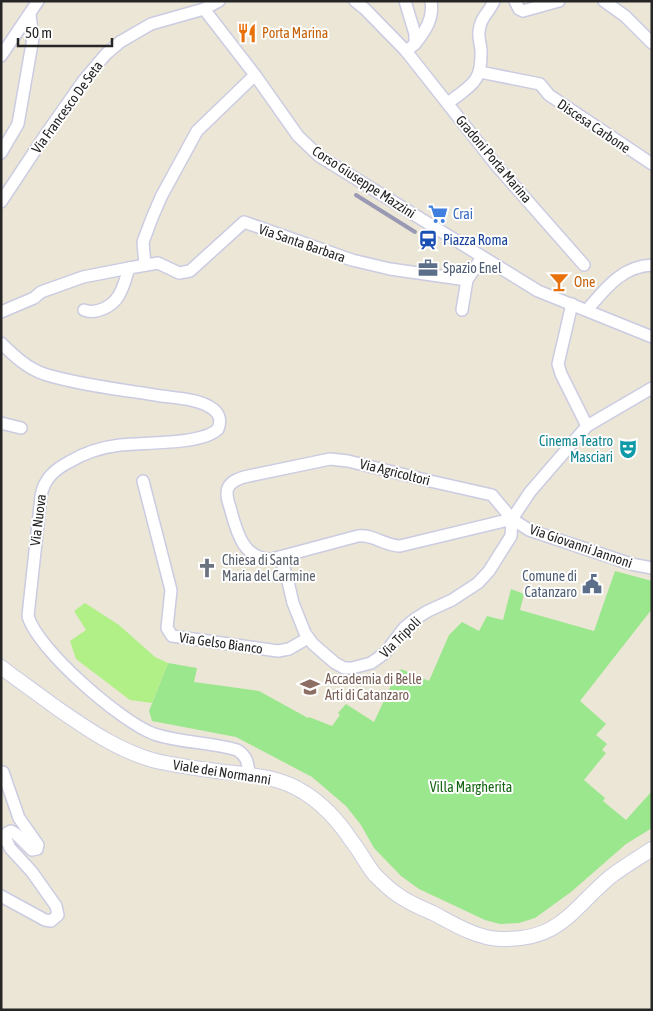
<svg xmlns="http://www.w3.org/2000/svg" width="653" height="1011" font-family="'Asap Condensed',sans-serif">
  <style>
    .green { fill: #9be78d }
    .pitch { fill: #b1f087 }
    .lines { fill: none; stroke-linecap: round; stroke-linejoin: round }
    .minor-casing { stroke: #cbcbe2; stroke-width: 14 }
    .tertiary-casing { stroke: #cbcbe2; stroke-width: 16 }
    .minor { stroke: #fff; stroke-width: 11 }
    .tertiary { stroke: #fff; stroke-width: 14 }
    .rail { stroke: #9a99b3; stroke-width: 4 }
    .labels { text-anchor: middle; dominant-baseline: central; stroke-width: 4; stroke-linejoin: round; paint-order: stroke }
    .food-label { font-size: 14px; fill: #c56008; stroke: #fff; text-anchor: start }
    .street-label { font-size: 14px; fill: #262626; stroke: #fff }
    .shop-label { font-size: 14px; fill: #366cbe; stroke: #fff; text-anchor: start }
    .transit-label { font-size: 14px; fill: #164399; stroke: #fff; text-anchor: start }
    .service-label { font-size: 14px; fill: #4e5e75; stroke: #fff; text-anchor: start }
    .culture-label { font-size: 14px; fill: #0d838f; stroke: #fff; text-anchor: end }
    .worship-label { font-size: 14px; fill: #5b616d; stroke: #fff; text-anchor: start }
    .education-label { font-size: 14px; fill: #785e54; stroke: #fff; text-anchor: start }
    .park-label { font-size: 14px; fill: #156713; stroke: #fff }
  </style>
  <rect width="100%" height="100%" fill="#ebe6d6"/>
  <path class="green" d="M615,571L652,581V609L580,701L606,724L596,735L607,744L602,750L606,753L584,780L605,798L603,801L626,820L652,791V828L626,844L571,892L535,918L519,923L500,924L485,920L419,889L401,876L374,848L361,825L346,806L312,777L236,737L152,721L149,711L168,663L197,668L194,682L259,691L308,718L309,717L332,726L340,715L338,713L346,704L374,722L394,679L396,680L401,669L429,681L449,635L462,622L479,631L487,616L503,620L511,589L524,594L520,610L594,631Z"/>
  <path class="pitch" d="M85,603L119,625L155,657L168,663L152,703L130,700L76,659L70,641L86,630L74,611Z"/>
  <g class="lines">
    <defs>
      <g id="minor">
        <path d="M355,1L365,9L406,51L496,165L584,265"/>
        <path d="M405,1L415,34V44L406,51"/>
        <path d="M515,1L519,9L523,11L559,1"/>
        <path d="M604,1L625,16L652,43"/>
        <path d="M204,9L255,75L298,136L319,156L538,291L652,337"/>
        <path d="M415,44C425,31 434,19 431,1"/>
        <path d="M1,56L38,1"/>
        <path d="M480,72L540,84L549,95L652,164"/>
        <path d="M448,103C471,85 482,83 481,51C481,45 478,38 479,32C480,17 489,13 494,1"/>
        <path d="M1,153L18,124L33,38L30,15"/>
        <path d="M1,202L46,134L84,80L106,54L120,42L151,24L204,9L219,1"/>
        <path d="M145,265L143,242L152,218L161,197L197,131L255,75"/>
        <path d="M572,304L558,364L561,374L587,426"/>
        <path d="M84,310C96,315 113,306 119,295C124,287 126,277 129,268L158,263L179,273L190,271L244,222L352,260L390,269L467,280L482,257"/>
        <path d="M462,310L467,280"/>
        <path d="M587,310C605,289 622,266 652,265"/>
        <path d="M1,312L34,298L41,292L83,277L129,268"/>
        <path d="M1,343C14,356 27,368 44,374C79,385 125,390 161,396C177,398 200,399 213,409C220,414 221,422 218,429C202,445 144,442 120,445C103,447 84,453 69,462C54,470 44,479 41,496L28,616C37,649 121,722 154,734C181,743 210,742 237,750C247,756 248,763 249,774"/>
        <path d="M1,423L21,428"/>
        <path d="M143,481L171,590L167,628L172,636L278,651L289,649L308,638"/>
        <path d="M512,519L400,546C385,546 373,534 358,536L272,559C244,560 237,533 231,511C229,503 225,495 228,488C231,481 238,479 244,477L330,459L348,461L430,481L492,495L512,519L529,530L631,564L652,568"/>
        <path d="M280,557L287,577L293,603L305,633L313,644L335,663L344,668H352L371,663L385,653L404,628L415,619L428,611L452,600L478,583L489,571L511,536L512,519L530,492L587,426L652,388"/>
        <path d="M1,896L45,920L51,921L58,915L56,906L32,872L10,848L6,839L7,833L11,831L16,834L32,850L37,849L38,845L19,818L3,772"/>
      </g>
      <path id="tertiary" d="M1,667C19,681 37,693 54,706C86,728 118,751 156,761C178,766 201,769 224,772C253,775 281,777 305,793C324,805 339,822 351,840C360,851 366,864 375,875C382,882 390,890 398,895C409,903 421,908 433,913C454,924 476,938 500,939C560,941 571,910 610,877C623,867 638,858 652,849"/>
    </defs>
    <use href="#minor" class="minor-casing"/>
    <use href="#tertiary" class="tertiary-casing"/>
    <use href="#minor" class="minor"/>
    <use href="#tertiary" class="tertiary"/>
    <path class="rail" d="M356,195L415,232"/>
  </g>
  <defs>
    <symbol id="restaurant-bare" viewBox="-9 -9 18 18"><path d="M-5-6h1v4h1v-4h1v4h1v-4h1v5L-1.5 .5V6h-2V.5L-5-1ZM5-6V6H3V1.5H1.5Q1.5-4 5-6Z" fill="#e8710a" stroke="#fff" stroke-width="2.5" paint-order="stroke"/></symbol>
    <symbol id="supermarket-bare" viewBox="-9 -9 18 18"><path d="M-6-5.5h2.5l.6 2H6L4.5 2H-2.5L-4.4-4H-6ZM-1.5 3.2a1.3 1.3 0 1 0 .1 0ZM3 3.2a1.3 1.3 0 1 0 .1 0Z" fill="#3f7fe0" stroke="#fff" stroke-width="2.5" paint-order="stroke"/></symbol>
    <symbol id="station-bare" viewBox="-9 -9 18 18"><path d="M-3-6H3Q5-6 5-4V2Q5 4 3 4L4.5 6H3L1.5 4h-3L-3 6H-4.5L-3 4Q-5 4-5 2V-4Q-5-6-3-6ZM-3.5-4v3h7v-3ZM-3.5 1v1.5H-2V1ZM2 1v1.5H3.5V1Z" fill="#1a4fb4" stroke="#fff" stroke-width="2.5" paint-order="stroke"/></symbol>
    <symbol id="office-bare" viewBox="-9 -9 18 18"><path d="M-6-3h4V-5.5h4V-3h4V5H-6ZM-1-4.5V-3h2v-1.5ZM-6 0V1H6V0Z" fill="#5c6f8a" stroke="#fff" stroke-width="2.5" paint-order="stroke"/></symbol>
    <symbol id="bar-bare" viewBox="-9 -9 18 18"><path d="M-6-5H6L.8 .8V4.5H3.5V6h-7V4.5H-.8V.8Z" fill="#e8710a" stroke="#fff" stroke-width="2.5" paint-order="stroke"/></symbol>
    <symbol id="theatre-bare" viewBox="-9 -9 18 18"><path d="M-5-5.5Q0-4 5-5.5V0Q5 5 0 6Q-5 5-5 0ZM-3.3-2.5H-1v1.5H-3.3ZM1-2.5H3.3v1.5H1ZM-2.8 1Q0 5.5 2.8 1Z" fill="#0f9aa8" stroke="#fff" stroke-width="2.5" paint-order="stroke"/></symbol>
    <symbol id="church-bare" viewBox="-9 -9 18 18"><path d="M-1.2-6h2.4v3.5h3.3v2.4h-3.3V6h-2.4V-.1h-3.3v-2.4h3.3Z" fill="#6b7280" stroke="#fff" stroke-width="2.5" paint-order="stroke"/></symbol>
    <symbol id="civic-bare" viewBox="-9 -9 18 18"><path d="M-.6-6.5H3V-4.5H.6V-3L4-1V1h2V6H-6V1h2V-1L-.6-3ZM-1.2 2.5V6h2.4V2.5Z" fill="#5c6f8a" stroke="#fff" stroke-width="2.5" paint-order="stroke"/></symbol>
    <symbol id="university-bare" viewBox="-9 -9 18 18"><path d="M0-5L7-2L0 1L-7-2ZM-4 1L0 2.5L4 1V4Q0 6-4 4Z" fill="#8d6e63" stroke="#fff" stroke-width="2.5" paint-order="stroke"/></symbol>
  </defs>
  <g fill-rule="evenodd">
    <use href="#restaurant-bare" x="233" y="19" width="28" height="28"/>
    <use href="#supermarket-bare" x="424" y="200" width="28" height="28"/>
    <use href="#station-bare" x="414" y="226" width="28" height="28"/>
    <use href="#office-bare" x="414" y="254" width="28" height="28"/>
    <use href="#bar-bare" x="545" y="268" width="28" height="28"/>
    <use href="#theatre-bare" x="614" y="435" width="28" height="28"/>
    <use href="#church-bare" x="193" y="554" width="28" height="28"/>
    <use href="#civic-bare" x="578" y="570" width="28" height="28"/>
    <use href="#university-bare" x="296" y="673" width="28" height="28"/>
  </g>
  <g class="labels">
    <g class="food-label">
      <text x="262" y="33">Porta Marina</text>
      <text x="574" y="282">One</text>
    </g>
    <g class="street-label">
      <text transform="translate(67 107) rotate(-54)">Via Francesco De Seta</text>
      <text transform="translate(594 126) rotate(34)">Discesa Carbone</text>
      <text transform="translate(494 159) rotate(50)">Gradoni Porta Marina</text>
      <text transform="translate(364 182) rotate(33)">Corso Giuseppe Mazzini</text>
      <text transform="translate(302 243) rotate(19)">Via Santa Barbara</text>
      <text transform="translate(395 472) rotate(14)">Via Agricoltori</text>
      <text transform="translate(38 520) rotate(-83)">Via Nuova</text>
      <text transform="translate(581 546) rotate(19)">Via Giovanni Jannoni</text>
      <text transform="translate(400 637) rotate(-45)">Via Tripoli</text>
      <text transform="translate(221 643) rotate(8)">Via Gelso Bianco</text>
      <text transform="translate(222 772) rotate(9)">Viale dei Normanni</text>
    </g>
    <g class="shop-label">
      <text x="453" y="214">Crai</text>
    </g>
    <g class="transit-label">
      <text x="443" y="240">Piazza Roma</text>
    </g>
    <g class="service-label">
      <text x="443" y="268">Spazio Enel</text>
      <text x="577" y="576" text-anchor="end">Comune di<tspan x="577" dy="16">Catanzaro</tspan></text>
    </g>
    <g class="culture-label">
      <text x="613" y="441">Cinema Teatro<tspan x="613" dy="16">Masciari</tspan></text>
    </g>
    <g class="worship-label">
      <text x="222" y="560">Chiesa di Santa<tspan x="222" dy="16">Maria del Carmine</tspan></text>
    </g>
    <g class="education-label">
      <text x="325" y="679">Accademia di Belle<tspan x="325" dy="16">Arti di Catanzaro</tspan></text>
    </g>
    <g class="park-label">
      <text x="471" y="787">Villa Margherita</text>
    </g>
  </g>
  <rect width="653" height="1011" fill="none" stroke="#262626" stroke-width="5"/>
  <path d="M18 38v8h94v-8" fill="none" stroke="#262626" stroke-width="2.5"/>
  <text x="25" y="38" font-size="15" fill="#262626" stroke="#ffffff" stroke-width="4" paint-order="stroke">50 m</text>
</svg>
